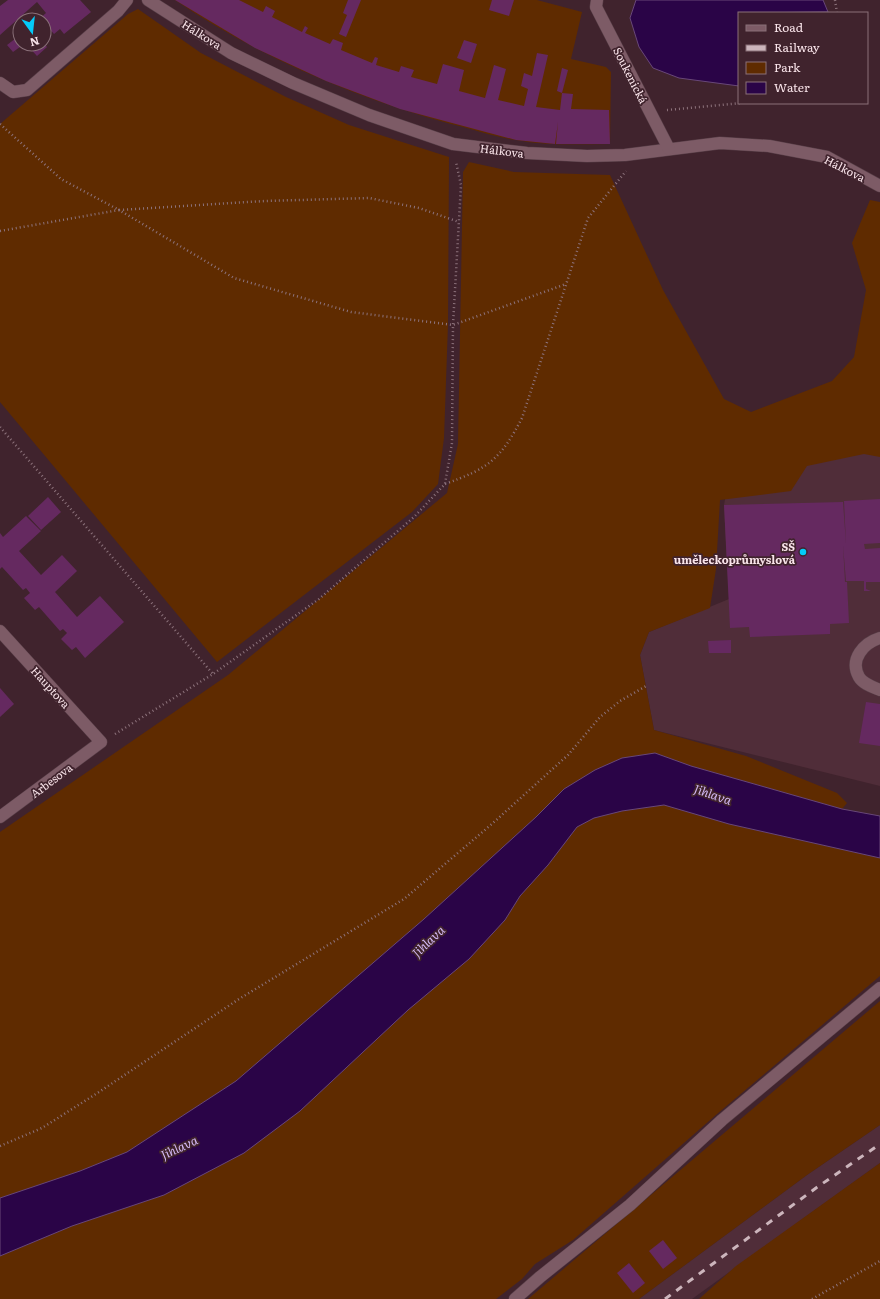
<svg xmlns="http://www.w3.org/2000/svg" width="880" height="1299" font-family="Literata,serif">
  <style>
    .built { fill: #502d39 }
    .green { fill: #5f2b00 }
    .water { fill: #2a0447; stroke: #684778 }
    .building { fill: #652960 }
    .lines { fill: none; stroke-linecap: round; stroke-linejoin: round }
    .minor-casing { stroke: #583f48; stroke-width: 13 }
    .path { stroke: #8d737c; stroke-width: 2.5; stroke-dasharray: 1 3; stroke-linecap: butt }
    .minor { stroke: #7d5b66; stroke-width: 12 }
    .rail { stroke: #ccb5bc; stroke-width: 3; stroke-dasharray: 7 7; stroke-linecap: butt }
    .poi-dot { fill: #04cbf9; stroke: #40232d; stroke-width: 1.5 }
    .labels { text-anchor: middle; dominant-baseline: central; stroke-width: 3.5; stroke-linejoin: round; paint-order: stroke }
    .street-label { font-size: 11px; fill: #f9e4ea; stroke: #40232d }
    .poi-label { font-size: 11px; font-weight: bold; fill: #f9e4ea; stroke: #40232d; text-anchor: end }
    .water-label { font-size: 12px; font-style: italic; fill: #d4baf6; stroke: #40232d }
  </style>
  <rect width="100%" height="100%" fill="#40232d"/>
  <g class="built">
    <path d="M880,367V786L654,730L640,655L649,632L729,599L724,505L736,439Z"/>
    <path d="M880,1125V1163L692,1299H639L807,1175Z"/>
  </g>
  <g class="green">
    <path d="M175,0H537L582,12L571,59L606,67L611,72L610,144C579,144 547,146 516,140C494,137 473,129 451,124C354,97 259,57 175,0Z"/>
    <path d="M138,9L201,53L286,97L349,125L449,157L448,324L444,438L438,484L412,512L217,662L0,402V124L128,14Z"/>
    <path d="M469,162L514,172L610,175L663,290L724,399L751,412L832,381L854,357L866,290L852,243L870,200L880,202V457L864,454L807,466L791,491L720,500L716,569L710,608L649,632L640,655L654,730L746,756L837,793L847,803L842,809L691,766L655,753L564,789L536,817L424,919L236,1081L127,1152L80,1171L0,1198V832L228,675L447,493L458,444L463,172Z"/>
    <path d="M664,805L729,824L880,858V976L717,1114L573,1240L535,1264L522,1279L496,1299H0V1256L72,1226L164,1195L244,1153L300,1111L408,1010L469,959L505,920L520,896L548,865L577,827L594,818L622,811Z"/>
    <path d="M880,1001V1125L807,1175L639,1299H528Z"/>
    <path d="M880,1163V1299H699L736,1266Z"/>
  </g>
  <g class="water">
    <path d="M636,0H823L828,12L739,13V86L679,78L653,68L639,47L630,18Z"/>
    <path d="M655,753L691,766L842,809L880,816V858L729,824L664,805L622,811L594,818L577,827L548,865L520,896L505,920L469,959L408,1010L300,1111L244,1153L164,1195L72,1226L0,1256V1198L80,1171L127,1152L236,1081L424,919L536,817L564,789L595,770L622,758Z"/>
  </g>
  <g class="building">
    <path d="M8,0H80L91,12L64,34L60,29L54,34L47,26L44,28V20H38L46,13L37,2L0,35V6Z"/>
    <path d="M175,0H239L263,12L266,6L275,11L272,17L302,32L305,26L308,28L305,33L330,44L333,39L343,43L341,50L372,63L375,57L378,58L376,65L399,72L401,66L414,70L411,77L437,84L443,64L464,70L459,91L485,98L494,65L506,69L498,100L524,106L528,89L521,86L524,73L532,76L537,53L548,55L536,107L560,110L562,93L573,94L571,109L609,110L610,144H556L558,122L555,144L516,140L400,109L326,81L255,48Z"/>
    <path d="M348,0H361L346,37L339,34L347,15L343,13Z"/>
    <path d="M492,0H514L509,16L489,10Z"/>
    <path d="M20,35V44H24L13,52L7,45Z"/>
    <path d="M464,40L477,44L471,63L457,58Z"/>
    <path d="M26,44H44L47,47L37,56Z"/>
    <path d="M562,68L568,70L562,93L557,91Z"/>
    <path d="M48,497L61,512L41,530L28,516Z"/>
    <path d="M880,499V543L864,544L865,549L880,548V582H866V589L871,591H864V581H846L843,545L845,582H847L849,623L830,624V634L750,637L749,627L730,628L724,505L843,502L846,544L844,501Z"/>
    <path d="M26,516L41,531L19,551L41,575L62,555L77,571L55,592L77,617L100,596L124,622L85,658L76,647L72,650L61,639L67,633L63,629L60,631L39,607L35,610L24,598L30,593L26,588L23,590L2,567L0,569V533L3,537Z"/>
    <path d="M731,640V653H709L708,641Z"/>
    <path d="M0,688L14,704L0,717Z"/>
    <path d="M866,702L880,704V746L859,743Z"/>
    <path d="M663,1240L677,1258L663,1269L649,1251Z"/>
    <path d="M629,1263L645,1283L633,1293L617,1273Z"/>
  </g>
  <g class="lines">
    <defs>
      <g id="minor">
        <path d="M148,0L231,53L293,83L369,115L453,144L527,153L587,156L625,155L720,143L769,146L827,157L880,186"/>
        <path d="M597,0L596,7L669,149"/>
        <path d="M0,83L13,92L27,90L118,11L127,0"/>
        <path d="M0,631L101,742L0,817"/>
        <path d="M880,638C864,643 849,659 859,677C863,684 873,687 880,690"/>
        <path d="M515,1299L540,1277L630,1205L722,1120L880,988"/>
      </g>
    </defs>
    <use href="#minor" class="minor-casing"/>
    <g class="path">
      <path d="M835,0L837,13"/>
      <path d="M667,110L742,103"/>
      <path d="M0,124L61,179L119,210L265,201L369,198L419,208L459,222"/>
      <path d="M0,231L119,210L234,278L351,312L453,325L566,284"/>
      <path d="M0,427L213,674"/>
      <path d="M445,484C489,468 500,460 522,418L588,218L626,171"/>
      <path d="M115,734L213,674L319,599L414,517L445,484L452,443L453,325L461,185L456,162"/>
      <path d="M0,1146L42,1128L99,1092L239,999L404,899L493,823L568,755L600,717L620,701L648,685"/>
      <path d="M812,1299L880,1261"/>
    </g>
    <use href="#minor" class="minor"/>
    <path class="rail" d="M665,1299L816,1188L880,1144"/>
  </g>
  <circle class="poi-dot" cx="803" cy="552" r="4"/>
  <g class="labels">
    <g class="street-label">
      <text transform="translate(202 34) rotate(32)">Hálkova</text>
      <text transform="translate(631 75) rotate(63)">Soukenická</text>
      <text transform="translate(502 150) rotate(7)">Hálkova</text>
      <text transform="translate(845 168) rotate(27)">Hálkova</text>
      <text transform="translate(51 687) rotate(48)">Hauptova</text>
      <text transform="translate(51 780) rotate(-37)">Arbesova</text>
    </g>
    <g class="poi-label">
      <text x="795" y="546">SŠ<tspan x="795" dy="13">uměleckoprůmyslová</tspan></text>
    </g>
    <g class="water-label">
      <text transform="translate(713 794) rotate(19)">Jihlava</text>
      <text transform="translate(428 941) rotate(-43)">Jihlava</text>
      <text transform="translate(179 1147) rotate(-25)">Jihlava</text>
    </g>
  </g>
  <rect x="738" y="12" width="130" height="92" fill="#40232d" stroke="#8a7079"/>
  <rect x="746" y="25" width="20" height="6" fill="#7d5b66" stroke="#8a7079"/>
  <text x="774" y="32" font-size="12" fill="#f9e4ea">Road</text>
  <rect x="746" y="45" width="20" height="6" fill="#ccb5bc" stroke="#8a7079"/>
  <text x="774" y="52" font-size="12" fill="#f9e4ea">Railway</text>
  <rect x="746" y="62" width="20" height="12" fill="#5f2b00" stroke="#8a7079"/>
  <text x="774" y="72" font-size="12" fill="#f9e4ea">Park</text>
  <rect x="746" y="82" width="20" height="12" fill="#2a0447" stroke="#8a7079"/>
  <text x="774" y="92" font-size="12" fill="#f9e4ea">Water</text>
  <g transform="translate(32 32) rotate(165)"><circle r="19" fill="#40232d" stroke="#8a7079"/>
  <path d="M0-3L7 15L0 10L-7 15Z" fill="#04cbf9"/>
  <text y="-6" font-size="11" font-weight="bold" text-anchor="middle" fill="#f9e4ea">N</text>
  </g>
</svg>
